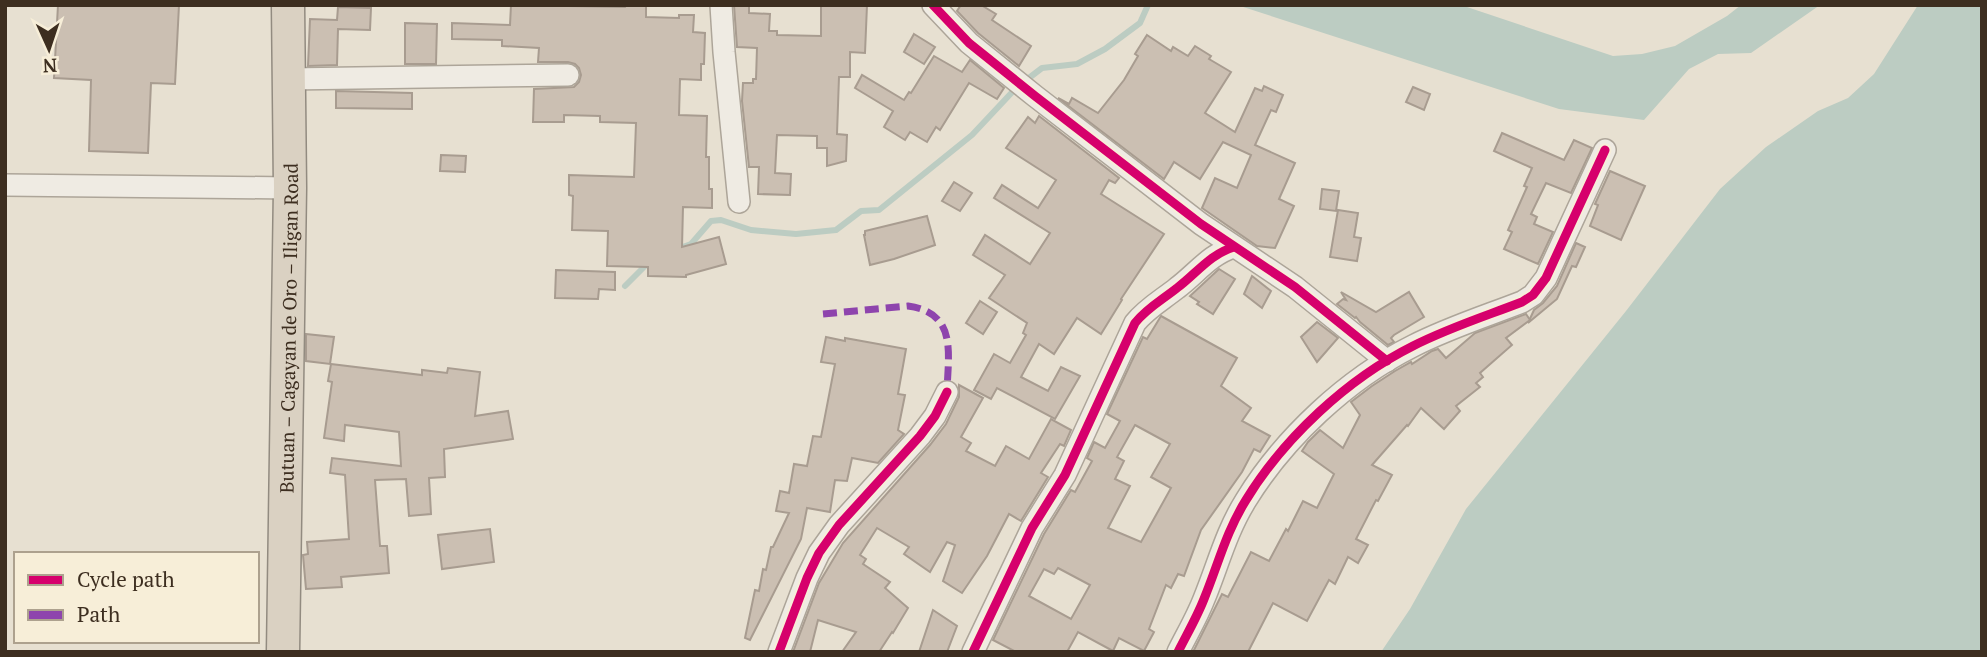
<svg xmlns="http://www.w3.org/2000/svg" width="1987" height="657" font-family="'PT Serif',serif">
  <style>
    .water { fill: #bcccc2 }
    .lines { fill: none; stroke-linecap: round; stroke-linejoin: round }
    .stream { stroke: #bcccc2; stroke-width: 6 }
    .building { fill: #cbbfb2; stroke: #a89c90; stroke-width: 2; fill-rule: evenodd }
    .minor-casing { stroke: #ada599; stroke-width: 24 }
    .highway-casing { stroke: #928b80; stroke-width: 35 }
    .minor { stroke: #efebe3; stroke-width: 21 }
    .highway { stroke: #dad1c2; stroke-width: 32 }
    .quiet { stroke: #8e44ad; stroke-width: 7; stroke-dasharray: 14 7; stroke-linecap: butt }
    .cycleway-casing { stroke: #f7eed8; stroke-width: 13 }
    .cycleway { stroke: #d6006c; stroke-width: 9 }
    .labels { text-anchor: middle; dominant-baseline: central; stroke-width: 5; stroke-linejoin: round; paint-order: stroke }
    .street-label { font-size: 19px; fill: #3d2e20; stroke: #f7eed8 }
  </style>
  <rect width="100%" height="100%" fill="#e7e0d1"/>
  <g class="water">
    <path d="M1237,5H1461L1613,56L1642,54L1675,46L1727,16L1741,5H1820L1751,53L1718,54L1689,69L1644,120L1559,109Z"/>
    <path d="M1918,5H1982V652H1381L1410,609L1466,509L1626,311L1720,189L1766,147L1818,111L1848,98L1874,74Z"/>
  </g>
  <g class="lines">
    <g class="stream">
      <path d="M1025,81L1042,68L1077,64L1105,49L1140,23L1148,5"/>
      <path d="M677,249L691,244L711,221L721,220L751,230L796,234L836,230L861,211L879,210L972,135L1016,88"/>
      <path d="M625,286L649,262"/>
    </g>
  </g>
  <g class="building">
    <path d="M58,5H179L175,84L151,83L148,153L89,151L91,80L54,78Z"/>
    <path d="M511,5L625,7L626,5H646V17L679,18V15H694L693,32L705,33L704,64H701V80L680,79L679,115L707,116L706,157H709V189H712V208L683,207L682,247L719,237L726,264L686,275V277L648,276V267L607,266L608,231L572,230L573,196L569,195V175L634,177L636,123L600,122V116L564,115V122H533L534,89L574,87L579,82L581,75L579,68L575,64L568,62H538L539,48L502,46V40L452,39V23L510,25Z"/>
    <path d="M734,5H749V13L770,14L769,31H777V35L821,36V5H867L865,53L850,52V77H839L837,134L847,135L846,161L827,166V148H817V136L777,135L775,173L791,174L790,195L758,194L759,167H749L742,101L743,83H753V79H756L757,48L737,47Z"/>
    <path d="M961,5H981L996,14L992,20L1031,46L1019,66L978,33L957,11Z"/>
    <path d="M338,7L371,8L370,30L338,29L337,65L308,66L310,19L337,20Z"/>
    <path d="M405,23L437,24L436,64H405Z"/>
    <path d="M914,34L935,47L924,64L904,52Z"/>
    <path d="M1147,35L1171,51L1173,47L1188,56L1195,46L1211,56L1209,59L1231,72L1205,113L1235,132L1255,88L1262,91L1264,86L1283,95L1276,112L1271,110L1255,145L1295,163L1279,199L1294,206L1275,248L1257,246L1202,208L1215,178L1237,188L1251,155L1223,142L1200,179L1174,162L1164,179L1058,98L1069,104L1072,98L1098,113L1124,80L1138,56L1135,54Z"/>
    <path d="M934,56L962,72L970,60L1004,88L997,99L969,83L940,130L936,127L927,142L910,132L905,140L884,127L893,111L855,88L862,75L904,100L909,92L911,93Z"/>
    <path d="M1413,87L1430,94L1424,110L1406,102Z"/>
    <path d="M336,91L412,93V109L336,108Z"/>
    <path d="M1039,116L1119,178L1115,183L1109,180L1101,194L1164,234L1121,299L1122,300L1101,334L1077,318L1054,354L1039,344L1021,377L1048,391L1061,367L1080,376L1055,419L997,388L991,399L974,390L994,354L1010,363L1026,335L1023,333L1027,323L989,298L1005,275L973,255L985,235L1030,264L1050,233L994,198L1002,185L1038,208L1056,180L1006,148L1028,117L1035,123Z"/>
    <path d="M1502,133L1564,160L1574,140L1592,148L1571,193L1546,183L1531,214L1537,217L1534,224L1553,232L1538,264L1504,249L1512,232L1508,230L1527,187L1524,186L1532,168L1494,151Z"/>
    <path d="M441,155L466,156L465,172L440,171Z"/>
    <path d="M1610,171L1645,186L1621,240L1590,226L1598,205L1595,204Z"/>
    <path d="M954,182L972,193L960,211L942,201Z"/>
    <path d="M1322,189L1339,191L1336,211L1320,209Z"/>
    <path d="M1338,210L1358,213L1354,237L1361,238L1357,261L1330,257Z"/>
    <path d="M927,216L935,245L894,259L870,265L864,235H865V231Z"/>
    <path d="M1576,243L1585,247L1576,267L1572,266L1557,299L1528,323L1534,310L1543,303L1557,286Z"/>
    <path d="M1219,269L1235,279L1213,314L1197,304L1199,302L1190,296Z"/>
    <path d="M556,270L615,272V290L599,289L598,299L555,298Z"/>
    <path d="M1252,276L1271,291L1262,308L1244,294Z"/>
    <path d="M1341,292L1376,312L1409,292L1424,317L1394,335L1391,338L1394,342L1388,345L1360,322L1356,317L1355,318L1337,304L1343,299L1346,300Z"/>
    <path d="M980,301L997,312L983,334L966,323Z"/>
    <path d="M1526,314L1530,320L1506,338L1512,345L1480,373L1483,377L1476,383L1480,387L1456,406L1460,411L1444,429L1421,408L1408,426L1407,425L1372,465L1392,475L1378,501L1376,500L1356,539L1368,545L1358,563L1348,557L1335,584L1329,580L1307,621L1273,603L1248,652H1193L1222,594L1228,597L1251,552L1269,561L1286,529L1288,531L1303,501L1317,508L1334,474L1302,451L1308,442L1320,430L1343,448L1360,415L1351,402L1372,386L1395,371L1411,362L1412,364L1432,351L1438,349L1446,358L1475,333Z"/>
    <path d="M1161,316L1237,358L1221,386L1251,408L1242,421L1270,436L1260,452L1254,449L1242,472L1201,530L1184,576L1178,574L1171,588L1166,585L1149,629L1154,632L1144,651L1119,638L1113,651L1078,632L1067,652H1016L993,640L1044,534L1071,490L1075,492L1092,461L1087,458L1094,442L1105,448L1120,421L1107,414L1143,337L1147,339ZM1135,425L1170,444L1151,477L1171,488L1141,542L1108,528L1130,486L1115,479L1124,461L1117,457ZM1058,568L1090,585L1071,619L1029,596L1044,569L1054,574Z"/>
    <path d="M1317,322L1338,338L1317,362L1301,337Z"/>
    <path d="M306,334L334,337L330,364L306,361Z"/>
    <path d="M826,337L845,341V338L906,349L898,394L905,395L898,430L904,434L878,463L852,458L847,481L835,480L830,512L807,508L801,539L750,640L745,638L755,590L759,591L763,569L766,570L771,547H773L789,513L776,511L780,491L789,493L794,464L807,466L813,436L821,437L835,364L821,362Z"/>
    <path d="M331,364L422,375V370L447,373L448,368L480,372L475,416L508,411L513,439L444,449L445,477L429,478L431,514L409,516L406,479L375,480L380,546H387L389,573L341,577L342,587L306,589L303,555L308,554L307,542L349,539L345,475L330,473L332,458L401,466L399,432L345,425L344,441L324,438L332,382L328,381Z"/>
    <path d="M959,385L983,398L961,437L971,443L966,451L995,466L1006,446L1029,459L1051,419L1071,430L1064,446L1060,444L1041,473L1048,477L1021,521L1009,514L987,556L962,593L943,581L955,545L947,542L930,572L904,554L909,547L877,528L860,555L866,559L863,564L890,582L885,588L908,608L893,633L892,632L879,652H842L856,632L818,620L810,652H793L819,583L843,543L930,445L946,424L959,397Z"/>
    <path d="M490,529L494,562L442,569L438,535Z"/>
    <path d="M933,610L957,626L947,652H919Z"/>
  </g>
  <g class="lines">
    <defs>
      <g id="minor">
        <path d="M721,5L724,52L739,202"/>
        <path d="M933,5L969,43L1035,96L1201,224L1295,287L1387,361"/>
        <path d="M288,79L568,75"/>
        <path d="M5,185L290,188"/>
        <path d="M779,652L807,578L819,553L839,525L920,436L935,416L947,392"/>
        <path d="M973,652L1032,528L1065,475L1135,323C1147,308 1162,300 1177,288C1196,274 1210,254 1234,247"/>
        <path d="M1178,652C1187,634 1197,617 1204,599C1218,565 1226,532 1246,500C1284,438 1347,379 1413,346C1448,328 1486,316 1522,302L1533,295L1546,278L1605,150"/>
      </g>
      <g id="highway">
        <path id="s1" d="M283,652L290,188L288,5"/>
      </g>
    </defs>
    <use href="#minor" class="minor-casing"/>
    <use href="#highway" class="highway-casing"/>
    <use href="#minor" class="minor"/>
    <use href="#highway" class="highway"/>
    <path class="quiet" d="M823,314L908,306C958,313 948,354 947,392"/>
    <defs>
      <g id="cycleway">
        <path d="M933,5L969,43L1035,96L1201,224L1295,287L1387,361"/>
        <path d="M779,652L807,578L819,553L839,525L920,436L935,416L947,392"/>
        <path d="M973,652L1032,528L1065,475L1135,323C1147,308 1162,300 1177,288C1196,274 1210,254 1234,247"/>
        <path d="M1178,652C1187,634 1197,617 1204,599C1218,565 1226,532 1246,500C1284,438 1347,379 1413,346C1448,328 1486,316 1522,302L1533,295L1546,278L1605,150"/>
      </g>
    </defs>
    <use href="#cycleway" class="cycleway-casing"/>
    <use href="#cycleway" class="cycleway"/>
  </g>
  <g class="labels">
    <g class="street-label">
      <text stroke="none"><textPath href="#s1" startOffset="324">Butuan – Cagayan de Oro – Iligan Road</textPath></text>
    </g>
  </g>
  <rect width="1987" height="657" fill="none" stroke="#3d2e20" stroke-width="14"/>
  <rect x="14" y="552" width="245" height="91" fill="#f7eed8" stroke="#ada18e" stroke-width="2"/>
  <rect x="28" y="575" width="35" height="10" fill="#d6006c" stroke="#ada18e" stroke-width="2"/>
  <text x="77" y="587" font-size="21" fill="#3d2e20">Cycle path</text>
  <rect x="28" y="610" width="35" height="10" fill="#8e44ad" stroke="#ada18e" stroke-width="2"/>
  <text x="77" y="622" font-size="21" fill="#3d2e20">Path</text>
  <g transform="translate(49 49) rotate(177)" stroke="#f7eed8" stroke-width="5" paint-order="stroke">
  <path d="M0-5L12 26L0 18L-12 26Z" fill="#3d2e20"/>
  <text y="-10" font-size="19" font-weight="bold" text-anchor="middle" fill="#3d2e20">N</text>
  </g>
</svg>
